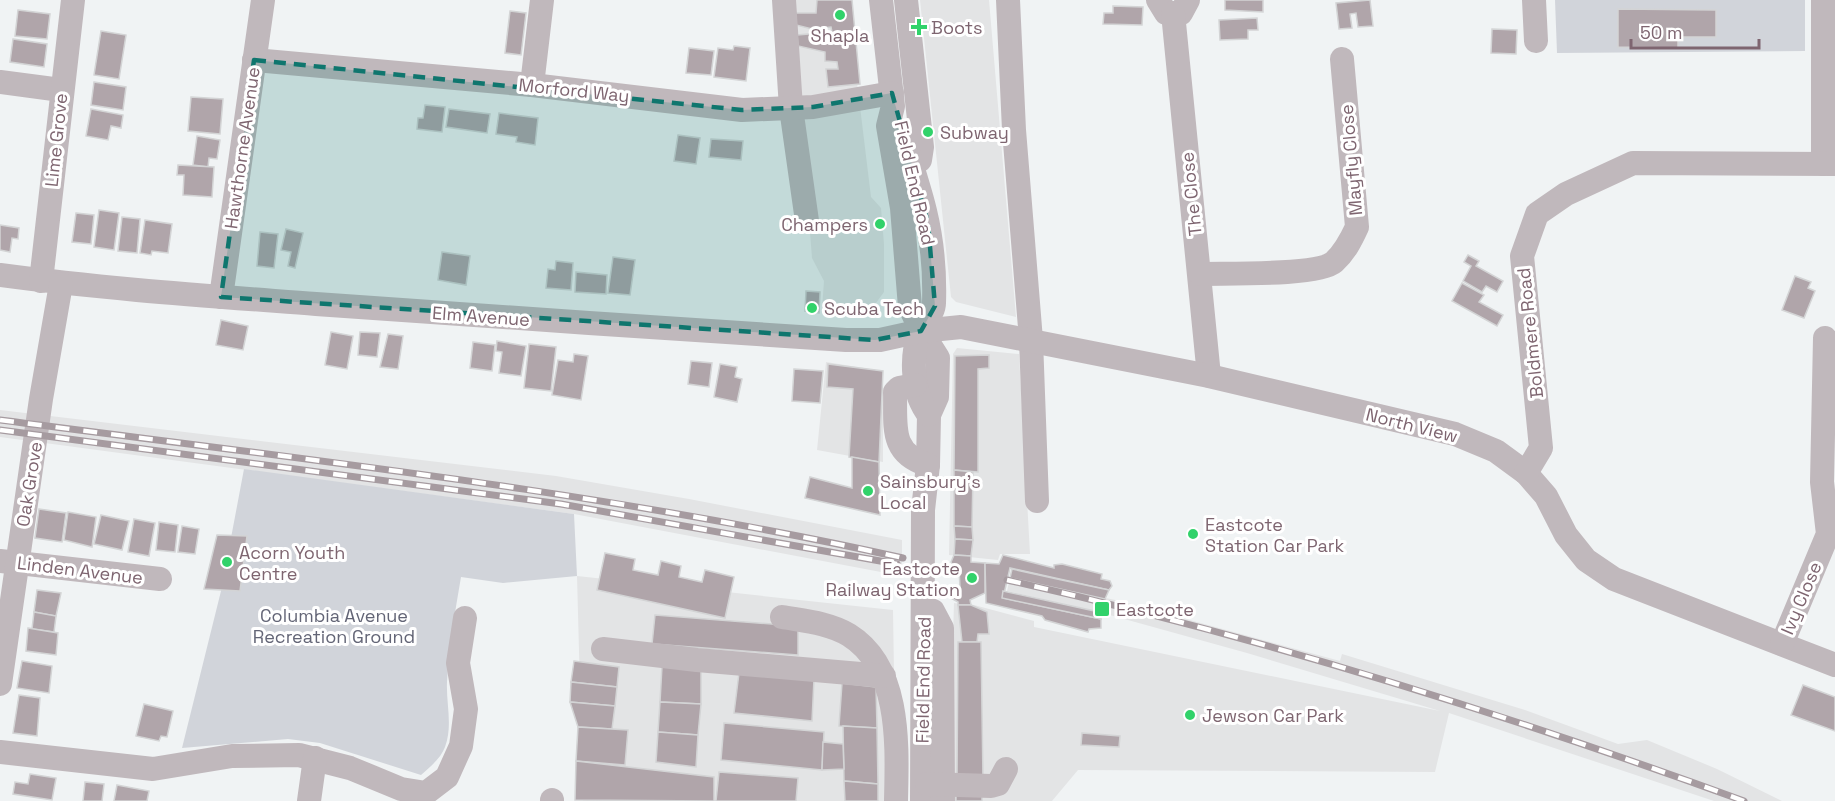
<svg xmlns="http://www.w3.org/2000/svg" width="1835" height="801" font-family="'Space Grotesk',sans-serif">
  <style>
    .built { fill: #e3e4e5 }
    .green { fill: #d1d4da }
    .building { fill: #b0a5aa; stroke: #d3d4d5; stroke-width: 1.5 }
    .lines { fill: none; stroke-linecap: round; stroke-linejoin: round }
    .minor { stroke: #c0b8bc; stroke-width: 24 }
    .rail-casing { stroke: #a69ba0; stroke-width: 7 }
    .rail { stroke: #fff; stroke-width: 4.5; stroke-dasharray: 14; stroke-linecap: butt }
    .marked { fill: #0f766e; fill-opacity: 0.2; stroke: #0f766e; stroke-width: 4.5; stroke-dasharray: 12 8; stroke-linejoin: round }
    .poi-dot { fill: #31d26a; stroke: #fff; stroke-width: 2 }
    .labels { text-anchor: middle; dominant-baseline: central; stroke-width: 6; stroke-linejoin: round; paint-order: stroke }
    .poi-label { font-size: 18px; fill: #7e6570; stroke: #fff; text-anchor: start }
    .street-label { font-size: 18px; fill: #7e6570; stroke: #fff }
    .park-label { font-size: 18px; fill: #636576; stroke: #fff }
  </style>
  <rect width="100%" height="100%" fill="#f0f3f4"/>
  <g class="built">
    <path d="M792,0H847L871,197L881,208L884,244V292L873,307L865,312L822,309L824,281L812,258Z"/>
    <path d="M920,0H989L1016,317L956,302L951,297Z"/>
    <path d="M957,348L1019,354L1030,554H1000L998,560L949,555L953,354Z"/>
    <path d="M826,362L883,371V462L817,450Z"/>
    <path d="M0,410L556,476L689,499L902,540V576L574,514L0,437Z"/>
    <path d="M577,576L893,610L896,801H583Z"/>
    <path d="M1010,578L1120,601L1340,661L1342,654L1525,710L1618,744L1647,740L1717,769L1782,801H1714L1449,713L1435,772L1078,770L1052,801H948L954,603L974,605L1034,621V627L1440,711L1247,653L1099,612L1007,591Z"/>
  </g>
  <g class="green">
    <path d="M1555,0H1805V51L1557,53Z"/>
    <path d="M244,469L574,514L577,576L503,583L461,577C455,612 449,647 447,682C446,704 453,725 445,747C441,758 430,767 421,775L320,743L288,739L182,748L221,591Z"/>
  </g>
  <g class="building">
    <path d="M817,0H852L860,84L828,87L826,69H838L837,62L825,61V52L798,46L797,35L832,32L831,27L812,29L796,25L795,13H816Z"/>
    <path d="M1225,0H1263V12L1225,10Z"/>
    <path d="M1370,0L1373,26L1358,27L1356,13L1350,14L1352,28L1339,29L1336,3Z"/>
    <path d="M1113,6L1143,7L1142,25L1103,24L1104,13H1113Z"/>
    <path d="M1618,9L1716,10V37H1678V48L1618,47Z"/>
    <path d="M18,10L50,14L47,39L15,36Z"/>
    <path d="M510,11L526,13L521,55L505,53Z"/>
    <path d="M1257,18L1258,30H1248V39L1220,40L1219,20Z"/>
    <path d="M1492,29L1517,30L1516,54L1491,53Z"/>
    <path d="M101,31L126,35L119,79L94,75Z"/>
    <path d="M13,39L47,44L44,67L10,62Z"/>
    <path d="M734,46L750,48L746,81L714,77L718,48L733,50Z"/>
    <path d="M689,48L714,51L711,75L686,73Z"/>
    <path d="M94,82L126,87L123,110L91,105Z"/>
    <path d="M191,97L223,99L220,134L188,131Z"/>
    <path d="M425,105L445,107L442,132L417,129L418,118H423Z"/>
    <path d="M91,109L123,115L121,128L111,126L108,140L86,136Z"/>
    <path d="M449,109L490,114L487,133L446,127Z"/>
    <path d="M499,113L538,118L535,145L516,142L517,137L496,134Z"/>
    <path d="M678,135L700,138L696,164L674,161Z"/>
    <path d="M197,136L220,140L217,159L209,158L208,167L193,165Z"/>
    <path d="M711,139L743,141L741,160L709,157Z"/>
    <path d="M178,165L214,167L212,197L183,195L184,175H177Z"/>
    <path d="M99,210L119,213L114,250L94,247Z"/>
    <path d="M76,213L94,215L91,244L72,242Z"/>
    <path d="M122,217L140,219L137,253L118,251Z"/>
    <path d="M145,220L172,224L168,253L152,251L151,255L140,253Z"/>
    <path d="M0,225L19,228L18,239L12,238L10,252L0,250Z"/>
    <path d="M286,229L303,233L295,268L288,266L291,252L281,250Z"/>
    <path d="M260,232L278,234L274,268L257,266Z"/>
    <path d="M442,252L470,256L466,285L438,280Z"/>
    <path d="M1468,255L1479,261L1476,266L1503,281L1497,292L1486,286L1482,292L1463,281L1471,266L1464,262Z"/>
    <path d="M613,257L635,260L630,295L608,293Z"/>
    <path d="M556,261L573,263L571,290L546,288L548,269L555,270Z"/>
    <path d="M576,272L607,275L606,294L575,292Z"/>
    <path d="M1795,276L1811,282L1808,288L1815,291L1804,318L1782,310Z"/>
    <path d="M1462,283L1484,295L1479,302L1503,315L1497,326L1452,301Z"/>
    <path d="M806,291L820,292L819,313L805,311Z"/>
    <path d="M221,320L248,326L243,350L216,345Z"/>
    <path d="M331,332L353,336L347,369L325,365Z"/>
    <path d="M360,332L380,333L377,357L358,355Z"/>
    <path d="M388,334L403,336L398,369L380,367Z"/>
    <path d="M497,341L526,346L521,376L499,373L502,352L496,351Z"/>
    <path d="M473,342L495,345L492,371L470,368Z"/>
    <path d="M529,344L556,347L551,391L524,388Z"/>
    <path d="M574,354L588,356L581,400L552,395L558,360L573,362Z"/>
    <path d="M989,355V368L978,369V472L954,470L955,356Z"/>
    <path d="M691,361L712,363L709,387L688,384Z"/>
    <path d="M720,364L737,367L735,377L742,379L737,402L714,397Z"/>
    <path d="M828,364L883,371L879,462L849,457L853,389L827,387Z"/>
    <path d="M794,369L823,371L820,403L792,401Z"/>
    <path d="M852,457L879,462L880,515L805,498L810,477L852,488Z"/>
    <path d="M954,470L973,472L972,527L954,526Z"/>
    <path d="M39,509L66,513L62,542L35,538Z"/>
    <path d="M68,512L96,517L92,547L64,540Z"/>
    <path d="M101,515L129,521L122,550L94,544Z"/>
    <path d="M134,519L155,523L149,556L128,552Z"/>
    <path d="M159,522L178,525L175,552L156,550Z"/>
    <path d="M182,526L199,529L195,554L178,552Z"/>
    <path d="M954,526L972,527L973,540L955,539Z"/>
    <path d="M217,535L247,536L240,591L204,589Z"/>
    <path d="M955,539L973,540L971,556L954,555Z"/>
    <path d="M605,553L635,559L633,570L658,575L661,561L681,566L679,577L702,582L705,570L734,577L725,618L597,590Z"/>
    <path d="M954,555L971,556V562L985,563V593L970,600L971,605H958V602L951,598L952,590L960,587L959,569L953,567L951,562Z"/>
    <path d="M1003,555L1054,568V565L1062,564L1102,574L1101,579L1110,581L1112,586L1109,590L1010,568L1003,598L1101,619V628L1089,629L1088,632L1045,620L1042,616L986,603L985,563L999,564Z"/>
    <path d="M1012,569L1057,579L1109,590L1105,599L1010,578Z"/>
    <path d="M37,590L61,593L56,616L34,612Z"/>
    <path d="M1003,591L1099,612L1101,619L1002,598Z"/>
    <path d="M958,605H971L987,612L989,634H978L977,642H962Z"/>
    <path d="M34,612L56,616L54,632L32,629Z"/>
    <path d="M655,615L798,626V655L652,644Z"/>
    <path d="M28,628L58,633L56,655L26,651Z"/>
    <path d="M958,642H981L983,780L957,779Z"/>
    <path d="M22,661L52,666L49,693L17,688Z"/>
    <path d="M574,661L619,667L617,687L571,682Z"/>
    <path d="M662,666L701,669V704L660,702Z"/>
    <path d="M739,673L814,679L812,721L734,713Z"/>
    <path d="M571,682L617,687L615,706L570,702Z"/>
    <path d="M842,683L876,687L877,728L839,726Z"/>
    <path d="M1803,685L1835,697V731L1791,715Z"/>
    <path d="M19,695L40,698L37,736L13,733Z"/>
    <path d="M570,702L615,706L612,729L578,727Z"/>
    <path d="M660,702L701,704L698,735L658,732Z"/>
    <path d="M144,704L173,711L167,737L161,736L159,741L136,736Z"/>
    <path d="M724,723L824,732L822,770L721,760Z"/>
    <path d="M843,726L877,728L878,784L844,781Z"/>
    <path d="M578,727L628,730L625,765L576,761Z"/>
    <path d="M658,732L698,735L696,767L656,762Z"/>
    <path d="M1082,733L1120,736L1119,747L1081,745Z"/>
    <path d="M823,742L843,744L844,769L822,770Z"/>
    <path d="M576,761L714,777V801L575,800Z"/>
    <path d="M719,772L798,778L796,801H716Z"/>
    <path d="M30,774L56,778L52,800L13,794L15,782L28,784Z"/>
    <path d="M844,781L878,784V801H845Z"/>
    <path d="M85,782L104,784L102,801H83Z"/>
    <path d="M117,785L149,791L147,801H114Z"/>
    <rect x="956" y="794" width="26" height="7"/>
  </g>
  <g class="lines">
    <g class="minor">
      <path d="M784,0L791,108L807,221"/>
      <path d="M881,0L893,106L888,126L902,208L910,307L921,331L938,358L937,397L929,415L928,465L923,510L922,801"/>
      <path d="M906,0L922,147L920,160"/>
      <path d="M1008,0L1014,130L1031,340L1037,501"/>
      <path d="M1158,0L1166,13H1181L1188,0"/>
      <path d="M1534,0L1536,41"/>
      <path d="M1173,13L1209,376"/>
      <path d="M254,60L532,85L742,110L813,107L892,93"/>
      <path d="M0,82L61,90"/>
      <path d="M532,85L542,0"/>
      <path d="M905,135C909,161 919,185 925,211C932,240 935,273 934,303C934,313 924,322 920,332C910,357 912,394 929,415"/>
      <path d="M1823,164V0"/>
      <path d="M1200,274C1225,273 1318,276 1334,262C1345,252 1351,240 1357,227L1342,59"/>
      <path d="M0,275C105,289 211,296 316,304C493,317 669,328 846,340H880L921,331L961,327L1209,376L1455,434L1496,451L1526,473L1546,496L1566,535L1586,560L1614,579L1835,665"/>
      <path d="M41,281L73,0"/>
      <path d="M221,297L263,0"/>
      <path d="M915,385L899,388L895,392C896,426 889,453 928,465"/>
      <path d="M1526,473L1541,448L1522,256L1537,214L1566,194L1633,163L1835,164"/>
      <path d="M0,561L160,579"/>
      <path d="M924,608L933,611L942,628L943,801"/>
      <path d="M782,617C805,621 829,623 849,635C902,668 897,748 896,801"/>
      <path d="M1782,644L1828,534L1822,482L1825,338"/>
      <path d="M603,649L697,660L884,676"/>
      <path d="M0,684L41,399L61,284"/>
      <path d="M0,752L153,769L232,756L299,755L350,768L401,789L426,793L447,777L461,746L466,709L458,663L465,618"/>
      <path d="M927,784L991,786L998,784L1006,769"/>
      <path d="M309,801L315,758"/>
      <path d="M552,801V800"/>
    </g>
    <defs>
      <g id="rail">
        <path d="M0,420C302,459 606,492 903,558"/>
        <path d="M0,430L561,504L897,564"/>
        <path d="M1007,580C1258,636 1503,713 1744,801"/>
      </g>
    </defs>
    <use href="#rail" class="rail-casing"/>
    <use href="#rail" class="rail"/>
  </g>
  <path class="marked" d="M254,60L742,110L813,107L892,93L928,223L935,306L921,331L875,340L221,297Z"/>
  <g class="poi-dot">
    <circle cx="840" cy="15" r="6"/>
    <path d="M916 18h6v6h6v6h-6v6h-6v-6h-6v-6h6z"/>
    <circle cx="928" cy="132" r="6"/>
    <circle cx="880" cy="224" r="6"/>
    <circle cx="812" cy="308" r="6"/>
    <circle cx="868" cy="491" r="6"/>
    <circle cx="1193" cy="534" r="6"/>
    <circle cx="227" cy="562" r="6"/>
    <circle cx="972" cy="578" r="6"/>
    <rect x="1094" y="601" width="16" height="16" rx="3"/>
    <circle cx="1190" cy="715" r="6"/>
  </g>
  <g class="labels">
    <g class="poi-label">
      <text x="931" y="27">Boots</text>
      <text x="840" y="35" text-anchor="middle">Shapla</text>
      <text x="940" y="132">Subway</text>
      <text x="868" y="224" text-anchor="end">Champers</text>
      <text x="824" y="308">Scuba Tech</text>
      <text x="880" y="481">Sainsbury's<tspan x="880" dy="21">Local</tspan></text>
      <text x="1205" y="524">Eastcote<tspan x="1205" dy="21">Station Car Park</tspan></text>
      <text x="239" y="552">Acorn Youth<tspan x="239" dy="21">Centre</tspan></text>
      <text x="960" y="568" text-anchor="end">Eastcote<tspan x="960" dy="21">Railway Station</tspan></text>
      <text x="1116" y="609">Eastcote</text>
      <text x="1202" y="715">Jewson Car Park</text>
    </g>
    <g class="street-label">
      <text transform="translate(574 90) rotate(6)">Morford Way</text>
      <text transform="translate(56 140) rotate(-84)">Lime Grove</text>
      <text transform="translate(242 148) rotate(-82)">Hawthorne Avenue</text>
      <text transform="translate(1351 160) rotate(-95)">Mayfly Close</text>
      <text transform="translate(915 183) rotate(77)">Field End Road</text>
      <text transform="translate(1191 194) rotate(-96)">The Close</text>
      <text transform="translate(481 316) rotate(4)">Elm Avenue</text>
      <text transform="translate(1530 333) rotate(-96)">Boldmere Road</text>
      <text transform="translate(1412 425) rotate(14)">North View</text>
      <text transform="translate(29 484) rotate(-81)">Oak Grove</text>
      <text transform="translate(80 570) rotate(7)">Linden Avenue</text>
      <text transform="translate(1801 598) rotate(-67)">Ivy Close</text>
      <text transform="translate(923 680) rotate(-89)">Field End Road</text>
    </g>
    <g class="park-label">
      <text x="334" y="615">Columbia Avenue<tspan x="334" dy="21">Recreation Ground</tspan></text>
    </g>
  </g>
  <path d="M1631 39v9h128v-9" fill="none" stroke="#7e6570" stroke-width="3"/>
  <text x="1640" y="39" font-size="18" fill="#7e6570" stroke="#ffffff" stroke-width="4.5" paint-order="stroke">50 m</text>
</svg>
